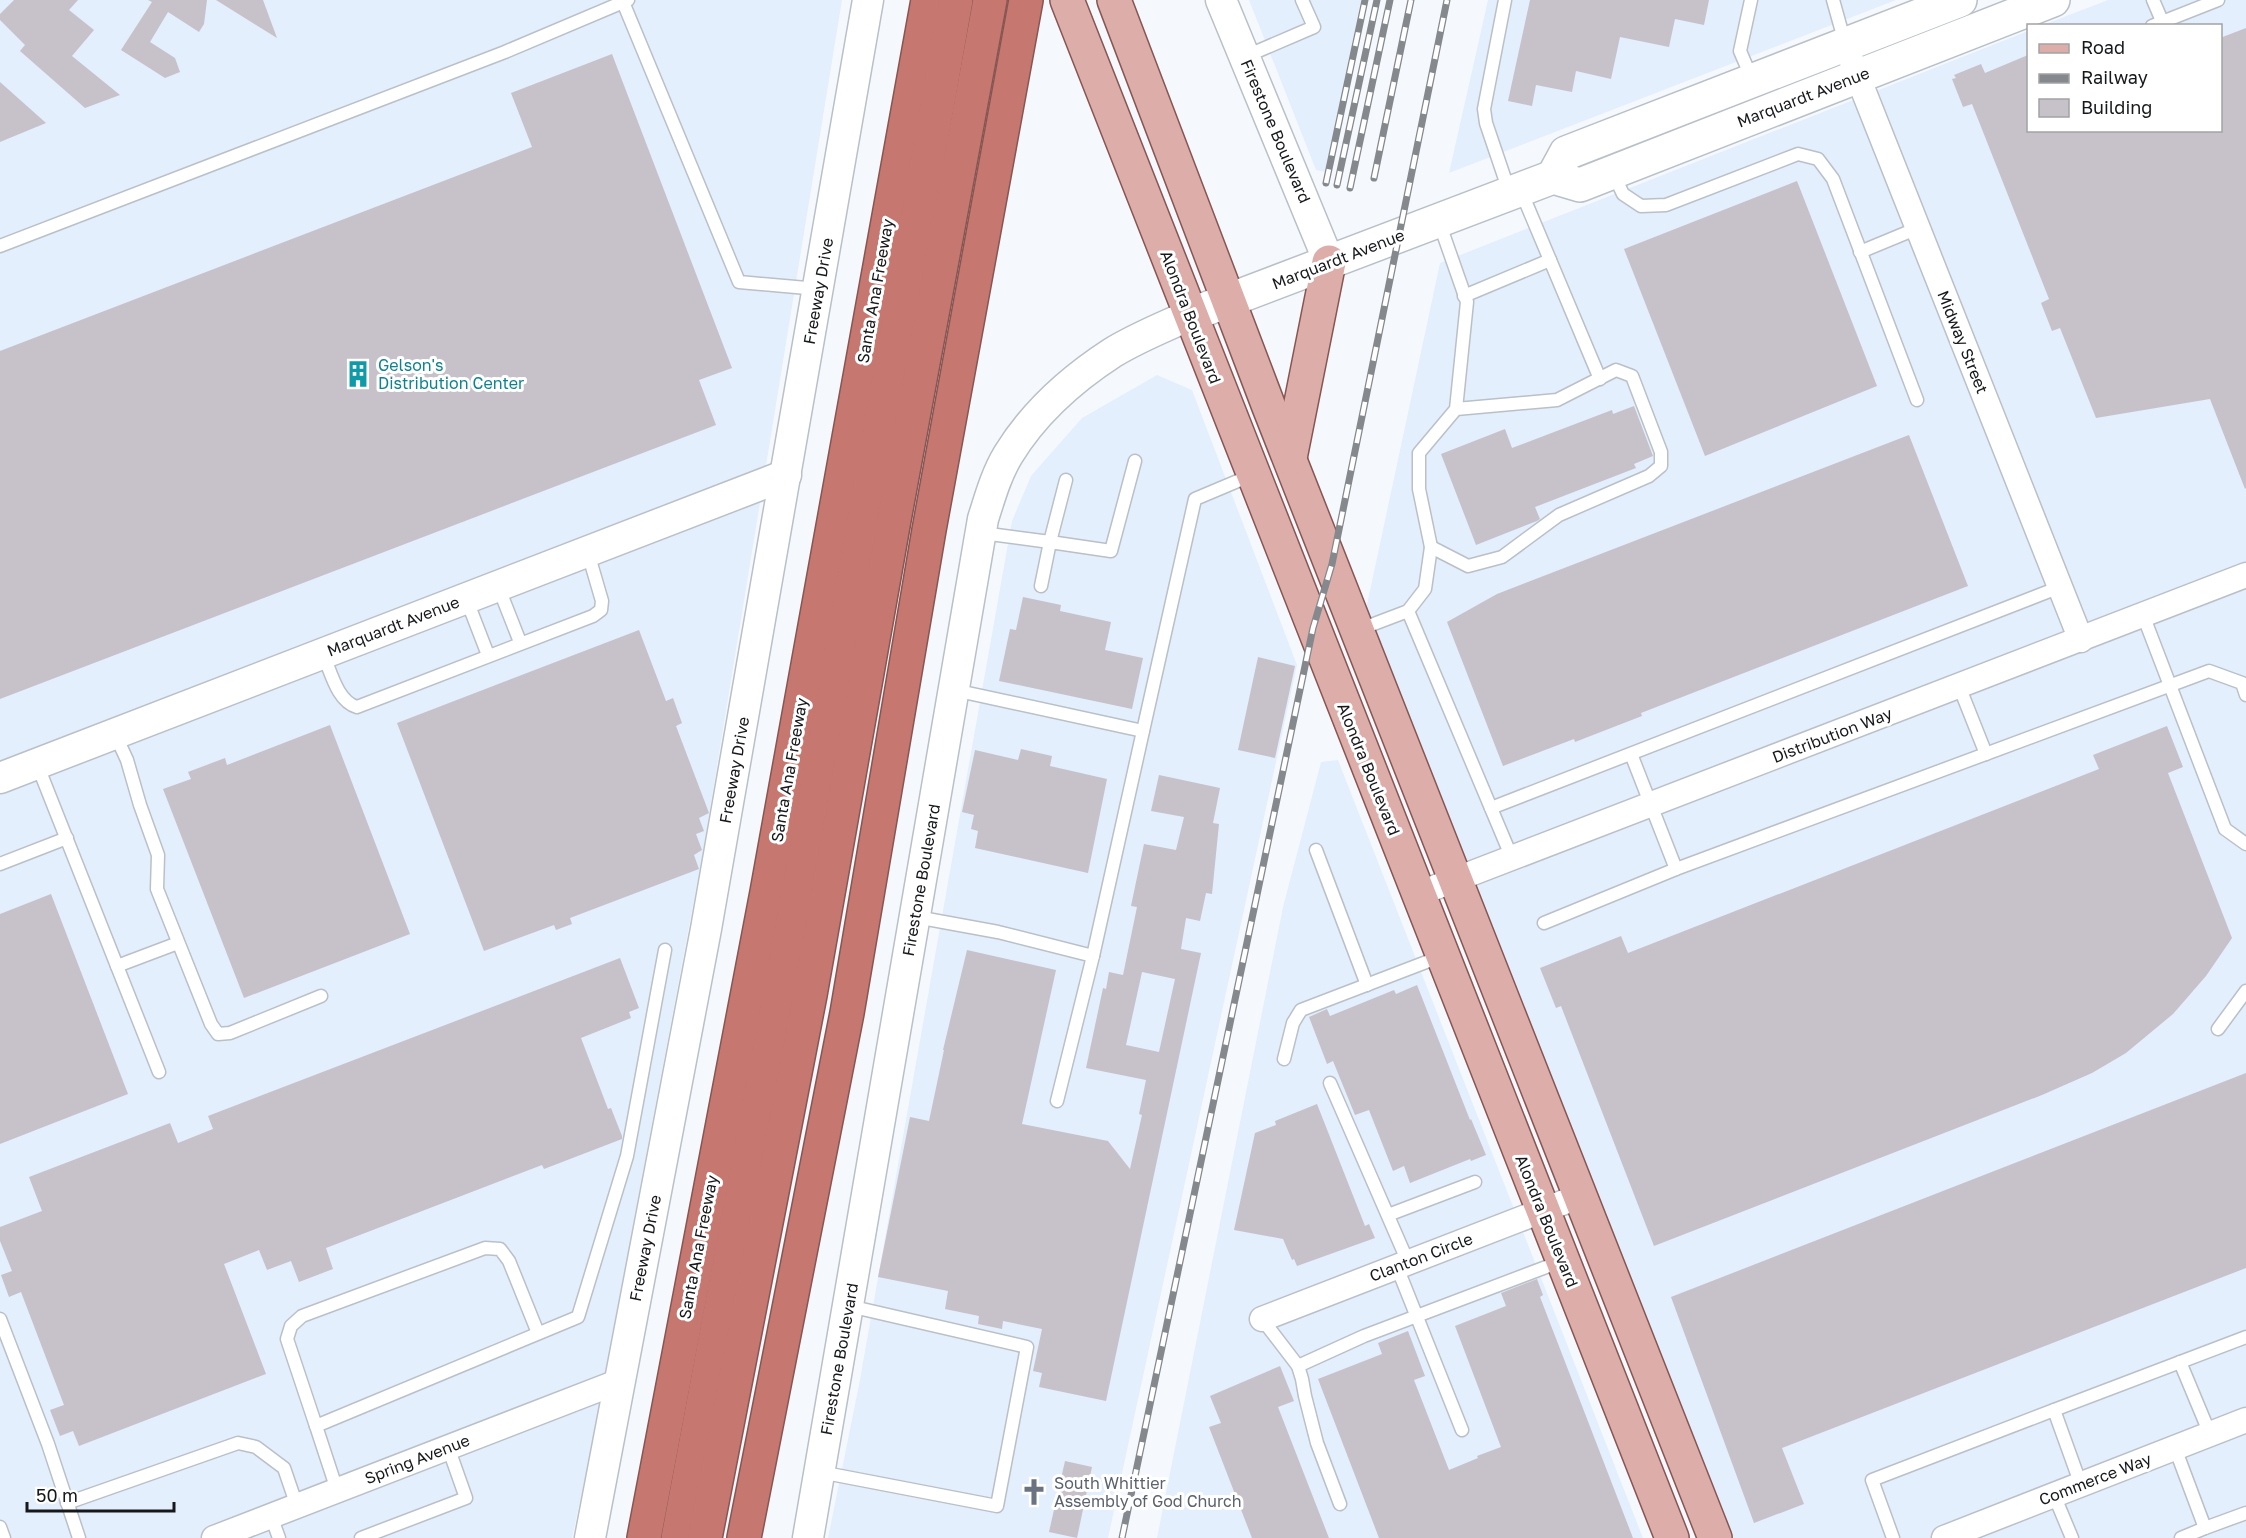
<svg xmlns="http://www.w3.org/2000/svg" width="2246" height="1538" font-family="'Golos Text',sans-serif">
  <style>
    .built { fill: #e3effd }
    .building { fill: #c7c1c9; fill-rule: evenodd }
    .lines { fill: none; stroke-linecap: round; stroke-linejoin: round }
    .service-casing { stroke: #bac0c8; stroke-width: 15 }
    .minor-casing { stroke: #bac0c8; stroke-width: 27 }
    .tertiary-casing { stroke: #bac0c8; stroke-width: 33 }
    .secondary-casing { stroke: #bac0c8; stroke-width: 36 }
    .primary-casing { stroke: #885652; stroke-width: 36 }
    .motorway-casing { stroke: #885652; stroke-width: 36 }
    .service { stroke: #fff; stroke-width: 12 }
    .minor { stroke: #fff; stroke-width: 24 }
    .tertiary { stroke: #fff; stroke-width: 30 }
    .secondary { stroke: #fff; stroke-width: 33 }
    .primary { stroke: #dcada9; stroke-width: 33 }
    .motorway { stroke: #c57770; stroke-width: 33 }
    .rail-casing { stroke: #85888c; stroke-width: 7 }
    .rail { stroke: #fff; stroke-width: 4.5; stroke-dasharray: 14; stroke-linecap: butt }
    .labels { text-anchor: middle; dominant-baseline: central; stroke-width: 6; stroke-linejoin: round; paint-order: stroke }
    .street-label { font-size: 16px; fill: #16181b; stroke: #fff }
    .culture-label { font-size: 16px; fill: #0d838f; stroke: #fff; text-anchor: start }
    .worship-label { font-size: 16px; fill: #5b616d; stroke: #fff; text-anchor: start }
  </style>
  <rect width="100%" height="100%" fill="#f5f9fe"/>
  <g class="built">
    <path d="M0,0H842L703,852L588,1465L572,1538H0Z"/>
    <path d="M1249,0H1361L1326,172L1316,170Z"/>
    <path d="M1488,0H1896L1449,173Z"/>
    <path d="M2108,0H2246V1538H1732L1365,614L1440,263L2028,31V130H2220V26L2043,25Z"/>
    <path d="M1157,375L1192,390L1297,665L1108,1538H828L859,1385L1012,521L1031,476L1082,418Z"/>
    <path d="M1338,760L1643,1538H1157L1283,907L1321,762Z"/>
  </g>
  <g class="building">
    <path d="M14,0H78L69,10L94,30L72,56L120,95L85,108L20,51L25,45L0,20V14Z"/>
    <path d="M148,0H207L204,24L199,32L168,12L150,42L175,58L180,72L165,78L121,50L152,2Z"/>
    <path d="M216,0H263L277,38Z"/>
    <path d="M1530,0H1709L1704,25L1675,19L1669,47L1620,37L1611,79L1576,71L1572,92L1536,85L1532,106L1508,101Z"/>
    <path d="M2246,28V488L2245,489L2210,399L2096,418L2060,328L2052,331L2041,303L2049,299L1972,104L1963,107L1952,79L1956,78L1954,75L1981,64L1985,73L2028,55V130H2220V38Z"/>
    <path d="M612,54L732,368L699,380L716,425L0,699V351L532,147L511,93Z"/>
    <path d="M0,82L46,123L0,142Z"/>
    <path d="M1797,181L1877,386L1705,456L1624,249Z"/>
    <path d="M1634,406L1653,456L1634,464L1636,468L1535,507L1540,519L1537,521L1476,545L1441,454L1505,429L1512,448L1612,410L1613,414Z"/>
    <path d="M1909,435L1968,586L1641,713L1642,716L1575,742L1574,739L1503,766L1447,622L1497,594Z"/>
    <path d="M1023,597L1061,605L1060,611L1111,622L1105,650L1143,658L1132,709L999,681L1010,629L1016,630Z"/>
    <path d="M639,630L666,701L673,698L682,723L676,726L709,813L699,818L704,831L696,834L702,850L694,855L699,869L570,918L572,924L556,930L554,925L484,951L397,723Z"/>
    <path d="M1258,657L1295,666L1275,758L1238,750Z"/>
    <path d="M330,725L410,934L244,998L163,789L191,779L188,772L225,758L227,765Z"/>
    <path d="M2167,726L2183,767L2168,773L2232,938L2206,976L2173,1014L2126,1053L2092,1073L2042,1095L1654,1246L1561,1006L1556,1008L1540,968L1621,936L1628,953L2099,769L2093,755Z"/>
    <path d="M1021,749L1052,756L1050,766L1107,779L1088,873L975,848L978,831L971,829L974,815L962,812L975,750L1018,760Z"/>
    <path d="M1159,775L1220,788L1213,823L1219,824L1212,894L1206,893L1200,921L1186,918L1181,949L1201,953L1106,1401L1039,1387L1042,1373L1033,1371L1042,1329L1003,1321L1002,1329L978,1324L979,1316L945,1309L948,1291L878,1277L910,1117L929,1121L944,1050H943L967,950L1056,970L1022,1124L1108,1141L1130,1169L1142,1115L1139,1114L1146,1080L1086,1068L1103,988L1106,989L1109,972L1123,975L1137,907L1131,906L1144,844L1176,850L1184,817L1151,811ZM1142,972L1175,979L1159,1052L1126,1045Z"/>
    <path d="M51,894L128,1094L0,1144V914Z"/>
    <path d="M620,958L639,1008L629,1012L631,1018L581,1038L608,1109L611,1108L622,1136V1139L544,1169L542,1165L326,1248L333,1269L299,1282L291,1261L267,1270L259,1250L224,1264L266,1374L79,1446L73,1431L60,1436L50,1410L64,1405L21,1292L9,1297L1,1275L12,1271L0,1241V1227L42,1211L29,1177L170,1123L178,1143L213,1129L208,1116Z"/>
    <path d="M1417,985L1470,1120L1471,1119L1486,1155L1471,1161L1470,1159L1410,1183L1404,1166L1393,1171L1369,1110L1355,1115L1333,1061L1327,1064L1309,1017L1327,1009L1330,1016L1394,990L1396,994Z"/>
    <path d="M2246,1073V1268L1782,1448L1804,1504L1754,1523L1671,1297Z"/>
    <path d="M1317,1104L1365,1226L1369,1224L1375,1238L1297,1266L1294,1259L1292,1260L1283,1239L1234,1230L1255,1133L1276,1125L1275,1121Z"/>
    <path d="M1537,1279L1543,1295L1540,1297L1633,1538H1379L1318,1379L1382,1354L1378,1343L1408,1331L1425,1376L1414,1380L1449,1470L1478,1458L1477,1456L1501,1447L1455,1326L1506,1306L1501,1293Z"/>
    <path d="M1280,1366L1294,1401L1278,1407L1329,1538H1252L1209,1427L1221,1423L1210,1396Z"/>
    <path d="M1065,1461L1092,1467L1077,1538L1049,1532Z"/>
  </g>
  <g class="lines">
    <defs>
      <g id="service">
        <path d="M1505,0L1484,109L1486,123L1509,191"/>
        <path d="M1751,0L1740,51L1752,79"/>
        <path d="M1833,0L1845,43"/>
        <path d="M2153,0L2162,21"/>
        <path d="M623,2L739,282L818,289"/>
        <path d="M2152,26L2218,0"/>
        <path d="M1244,57L1314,27L1302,0"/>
        <path d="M1613,173L1623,194L1641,206L1666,205L1798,154L1818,159L1833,179L1917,400"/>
        <path d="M1521,191L1600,379"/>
        <path d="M0,246L505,52L628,0"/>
        <path d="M1860,252L1918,228"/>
        <path d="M1464,296L1550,260"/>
        <path d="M982,533L1050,542L1066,480"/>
        <path d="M1431,547L1468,566L1502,557L1559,515L1649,476L1661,466V452L1632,376L1616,370L1557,400L1456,409"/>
        <path d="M498,586L520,642"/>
        <path d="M1041,586L1050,542L1111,551L1135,461"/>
        <path d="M466,598L488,655"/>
        <path d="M1408,611L1512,858"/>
        <path d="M2143,615L2225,829L2246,844"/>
        <path d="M1358,630L1408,611L1425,589L1431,547L1419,489V453L1456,409L1467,302L1439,222"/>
        <path d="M323,654C331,672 337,701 357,707L593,616L601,610L602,601L588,553"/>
        <path d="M1959,686L1986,754"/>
        <path d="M954,690L1143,731L1093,956L1057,1101"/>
        <path d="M1143,731L1195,499L1252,475"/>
        <path d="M115,734L127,760L140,805L158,855L157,889L211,1024L218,1034L230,1033L321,996"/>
        <path d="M37,764L159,1072"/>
        <path d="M1491,808L2060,587"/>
        <path d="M1316,850L1367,985"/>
        <path d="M0,864L67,838"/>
        <path d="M1676,869L2209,671L2242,683L2246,695"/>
        <path d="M916,917L998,932L1093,956"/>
        <path d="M1544,923L1676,869L1631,754"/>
        <path d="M117,966L178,943"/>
        <path d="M2218,1029L2246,991"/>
        <path d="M1284,1059L1293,1023L1301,1010L1442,956"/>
        <path d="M1330,1083L1408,1262"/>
        <path d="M1388,1215L1475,1182"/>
        <path d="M1397,1267L1462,1430"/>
        <path d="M0,1319L48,1444L79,1538"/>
        <path d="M1262,1319L1298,1366L1302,1379L1305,1396L1317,1443L1340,1504"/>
        <path d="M2180,1362L2210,1434"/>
        <path d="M1298,1366L1364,1336L1562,1261"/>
        <path d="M2054,1410L2246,1337"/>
        <path d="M316,1426L287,1339L291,1326L302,1316L485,1248L500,1249L509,1261L538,1333"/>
        <path d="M2175,1448L2205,1528L2246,1513"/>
        <path d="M820,1472L997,1506L1027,1347L849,1306"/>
        <path d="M337,1490L316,1426L578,1317L627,1156L665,950"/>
        <path d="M2054,1495L2072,1538"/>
        <path d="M67,1503L238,1443L256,1447L284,1468L297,1506"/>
        <path d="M271,1516L279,1538"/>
        <path d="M0,1527L4,1538"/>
        <path d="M361,1538L466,1498L448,1447"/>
        <path d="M1893,1538L1872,1480L2054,1410L2081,1485"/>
        <path d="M2181,1538L2205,1528"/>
      </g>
      <g id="minor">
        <path d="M1852,62L2081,640"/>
        <path d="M1418,894L2246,575"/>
        <path d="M1262,1319L1580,1196"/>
        <path d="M214,1538L620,1381"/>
        <path d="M1944,1538L2246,1420"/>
      </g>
      <g id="tertiary">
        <path d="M1221,0L1329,262"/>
        <path d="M0,778L786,475"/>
        <path d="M590,1538L706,929L868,0"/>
        <path d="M808,1538L983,519C990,497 996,475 1008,455C1033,414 1072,379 1112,353C1136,338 1164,327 1190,315"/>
      </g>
      <g id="secondary">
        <path d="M1553,177L1566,153L1960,0"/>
        <path d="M1190,315L1553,177L1580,185L2053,0"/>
      </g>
      <g id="primary">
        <path d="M1067,0L1672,1538"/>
        <path d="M1114,0L1269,407L1715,1538"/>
        <path d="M1290,458L1329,262"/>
      </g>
      <g id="motorway">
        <path d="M644,1538L767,892L928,0"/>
        <path d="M678,1538L797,901L956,0"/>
        <path d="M705,1538L810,995L894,520L990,0"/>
        <path d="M744,1538L847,1013L929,530L1026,0"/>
      </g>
    </defs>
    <use href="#service" class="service-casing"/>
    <use href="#minor" class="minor-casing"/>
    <use href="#tertiary" class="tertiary-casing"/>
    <use href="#secondary" class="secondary-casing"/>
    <use href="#primary" class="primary-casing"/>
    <use href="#motorway" class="motorway-casing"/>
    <use href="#service" class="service"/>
    <use href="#minor" class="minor"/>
    <use href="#tertiary" class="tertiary"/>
    <use href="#secondary" class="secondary"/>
    <use href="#primary" class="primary"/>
    <use href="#motorway" class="motorway"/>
    <defs>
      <g id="rail">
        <path d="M1374,178L1411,0"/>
        <path d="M1326,183L1365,0"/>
        <path d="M1337,185L1377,0"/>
        <path d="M1350,188L1390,0"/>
        <path d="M1122,1538L1313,628L1332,564L1447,0"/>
      </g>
    </defs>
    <use href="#rail" class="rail-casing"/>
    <use href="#rail" class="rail"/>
  </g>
  <defs>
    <symbol id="building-bare" viewBox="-9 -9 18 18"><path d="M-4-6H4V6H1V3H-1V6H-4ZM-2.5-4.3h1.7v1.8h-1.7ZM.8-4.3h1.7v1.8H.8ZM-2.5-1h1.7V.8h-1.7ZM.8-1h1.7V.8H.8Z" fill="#0f9aa8" stroke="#fff" stroke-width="2.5" paint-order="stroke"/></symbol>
    <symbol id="church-bare" viewBox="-9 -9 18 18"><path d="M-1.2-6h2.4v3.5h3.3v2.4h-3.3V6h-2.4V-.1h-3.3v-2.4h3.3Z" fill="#6b7280" stroke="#fff" stroke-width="2.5" paint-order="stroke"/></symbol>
  </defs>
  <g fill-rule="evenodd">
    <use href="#building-bare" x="339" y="355" width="38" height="38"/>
    <use href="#church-bare" x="1015" y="1473" width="38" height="38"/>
  </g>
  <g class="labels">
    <g class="street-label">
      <text transform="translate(1803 97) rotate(-21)">Marquardt Avenue</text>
      <text transform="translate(1276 131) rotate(67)">Firestone Boulevard</text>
      <text transform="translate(1338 259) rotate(-21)">Marquardt Avenue</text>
      <text transform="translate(818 291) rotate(-80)">Freeway Drive</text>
      <text transform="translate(875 291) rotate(-80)">Santa Ana Freeway</text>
      <text transform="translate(1191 317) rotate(69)">Alondra Boulevard</text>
      <text transform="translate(1963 342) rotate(68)">Midway Street</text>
      <text transform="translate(393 626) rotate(-21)">Marquardt Avenue</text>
      <text transform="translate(1832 735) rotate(-21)">Distribution Way</text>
      <text transform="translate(1369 769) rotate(68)">Alondra Boulevard</text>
      <text transform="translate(734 770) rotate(-80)">Freeway Drive</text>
      <text transform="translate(789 770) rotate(-80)">Santa Ana Freeway</text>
      <text transform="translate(921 880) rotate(-80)">Firestone Boulevard</text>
      <text transform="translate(1547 1221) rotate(68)">Alondra Boulevard</text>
      <text transform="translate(698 1247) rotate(-79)">Santa Ana Freeway</text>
      <text transform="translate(645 1248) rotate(-79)">Freeway Drive</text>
      <text transform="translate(1421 1257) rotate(-21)">Clanton Circle</text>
      <text transform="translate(839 1359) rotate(-80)">Firestone Boulevard</text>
      <text transform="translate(417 1459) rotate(-21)">Spring Avenue</text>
      <text transform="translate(2095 1479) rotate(-21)">Commerce Way</text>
    </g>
    <g class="culture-label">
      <text x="378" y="365">Gelson's<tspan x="378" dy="18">Distribution Center</tspan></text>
    </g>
    <g class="worship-label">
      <text x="1054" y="1483">South Whittier<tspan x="1054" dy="18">Assembly of God Church</tspan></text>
    </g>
  </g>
  <rect x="2027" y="24" width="195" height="108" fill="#ffffff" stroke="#a2a3a4" stroke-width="1.5"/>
  <rect x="2039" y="44" width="30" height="9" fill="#dcada9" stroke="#a2a3a4" stroke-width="1.5"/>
  <text x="2081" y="54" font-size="18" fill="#16181b">Road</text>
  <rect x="2039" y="74" width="30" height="9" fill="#85888c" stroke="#a2a3a4" stroke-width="1.5"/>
  <text x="2081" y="84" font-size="18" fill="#16181b">Railway</text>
  <rect x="2039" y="99" width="30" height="18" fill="#c7c1c9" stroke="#a2a3a4" stroke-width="1.5"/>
  <text x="2081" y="114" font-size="18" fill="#16181b">Building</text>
  <path d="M27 1502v9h147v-9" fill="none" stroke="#16181b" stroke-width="3"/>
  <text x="36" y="1502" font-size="18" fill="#16181b" stroke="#ffffff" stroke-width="4.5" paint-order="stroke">50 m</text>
</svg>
